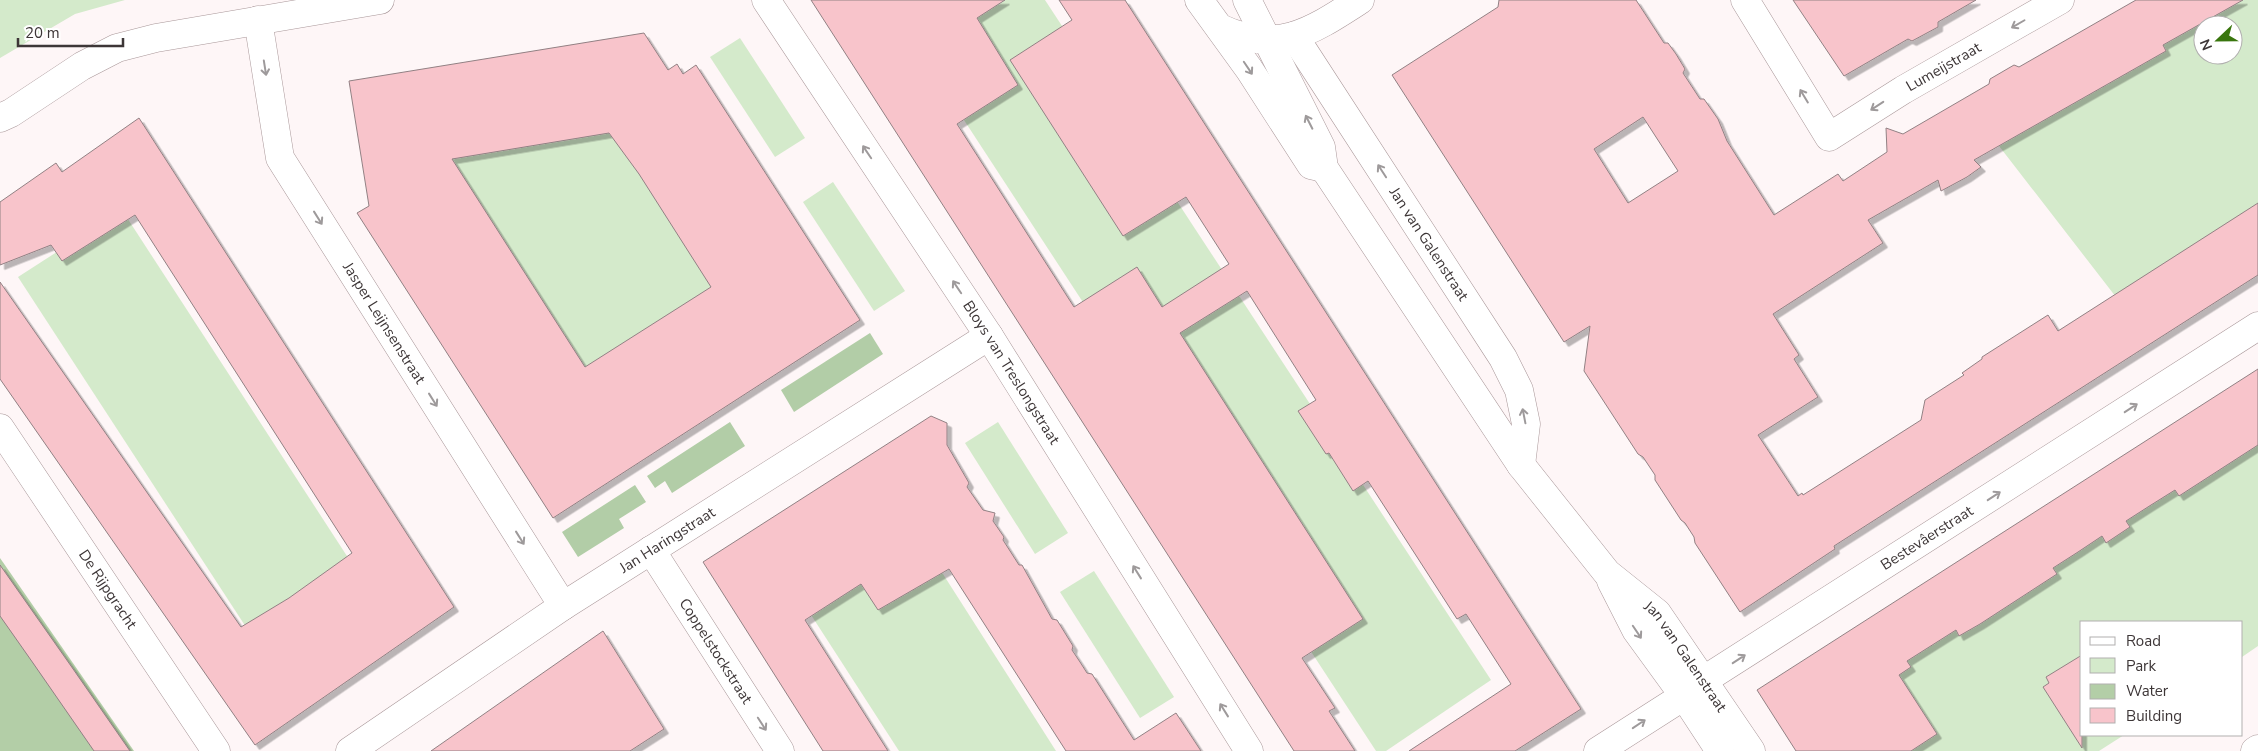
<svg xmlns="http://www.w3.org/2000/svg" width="2258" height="751" font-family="'Nunito Sans',sans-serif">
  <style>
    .green { fill: #d4eacb; fill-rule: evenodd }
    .forest { fill: #b2cda7 }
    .water { fill: #b3cea7 }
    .building { fill: #f8c4cb; stroke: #928184; fill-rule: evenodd; filter: url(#shadow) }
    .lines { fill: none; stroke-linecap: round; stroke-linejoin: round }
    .minor-casing { stroke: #a99799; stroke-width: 29 }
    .tertiary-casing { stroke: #a99799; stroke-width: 29 }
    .secondary-casing { stroke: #a99799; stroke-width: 29 }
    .minor { stroke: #fff; stroke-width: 28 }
    .tertiary { stroke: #fff; stroke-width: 28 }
    .secondary { stroke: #fff; stroke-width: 28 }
    .oneway { stroke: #9e9a9b }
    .labels { text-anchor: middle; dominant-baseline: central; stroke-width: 4.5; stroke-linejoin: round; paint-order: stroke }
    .street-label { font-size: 15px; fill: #3d3637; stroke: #fff }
  </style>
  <defs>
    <filter id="shadow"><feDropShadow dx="4.5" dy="4.5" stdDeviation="0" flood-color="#0004"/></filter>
  </defs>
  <rect width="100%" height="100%" fill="#fef6f7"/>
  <g class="green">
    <path d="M0,0H125L75,14L0,58Z"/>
    <path d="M926,0H1045L1491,680L1386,751H1376L898,19Z"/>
    <path d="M2213,0H2258V225L2126,310L1989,133ZM2203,25H2233V55H2203Z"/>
    <path d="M740,38L805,138L775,157L710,57Z"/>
    <path d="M639,97L771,298L571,424L416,141Z"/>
    <path d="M833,182L905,291L874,311L803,202Z"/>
    <path d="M122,210L371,593L268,661L18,277Z"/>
    <path d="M2258,419V646L2242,657V622H2082V735H2124L2099,751H1868L1832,693Z"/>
    <path d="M998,422L1068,533L1035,554L965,443Z"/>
    <path d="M904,513L1056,751H899L793,587Z"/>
    <path d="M1094,571L1174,697L1140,718L1060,592Z"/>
  </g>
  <g class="forest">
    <path d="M870,333L883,354L794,412L781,390Z"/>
    <path d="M730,422L745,446L672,493L665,481L655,488L647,476Z"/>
    <path d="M635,485L646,502L619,519L624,528L578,557L562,532Z"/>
  </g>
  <path class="water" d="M0,558L134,751H0Z"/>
  <g class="building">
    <path d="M811,0H1005L977,18L1018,85L957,124L1074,307L1137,267L1162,307L1229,264L1186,197L1123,236L1010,60L1072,20L1059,0H1125L1581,709L1515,751H1409L1511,684L1466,614L1457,619L1368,481L1353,491L1329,453L1326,454L1298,411L1316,400L1247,291L1180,333L1363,619L1302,658L1335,708L1329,711L1355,751H1294Z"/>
    <path d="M1499,0H1636L1664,43H1668L1676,54L1685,69L1683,73L1700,99H1704L1718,119L1727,141L1774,215L1838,174L1843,181L1887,152L1886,128L1903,134L1989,84L1990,79L2014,65L2019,67L2136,0H2243L2163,45L2166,51L1974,160L1981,167L1967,177L1941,191L1938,180L1868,220L1883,243L1773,314L1799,355L1794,359L1818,397L1758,435L1798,496L1802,493L1803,495L1921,420L1925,400L1964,375L1962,373L1982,359V357L2048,315L2058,331L2258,203V275L1834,546L1835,549L1740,612L1695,543L1694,537L1685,523L1681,520L1655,480V475L1643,457L1638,454L1584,371L1590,326L1564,342L1392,75L1498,7ZM1643,117L1678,171L1628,203L1594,149Z"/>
    <path d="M1793,0H1976L1938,22V27L1912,41L1908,39L1844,76Z"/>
    <path d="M644,33L668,70L677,64L683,74L696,65L860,320L553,518L357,213L369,206L349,81ZM609,133L639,174L711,287L585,367L452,159Z"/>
    <path d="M139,118L454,607L255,745L0,379V282L241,627L289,598L352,553L135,215L62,261L51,245L0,265V202L56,163L62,172Z"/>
    <path d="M2258,369V445L2179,496L2175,490L2151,505L2126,521L2130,527L2106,543L2102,536L2078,552L2053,568L2057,574L1980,624L1959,636L1956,630L1907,661L1911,667L1899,675L1937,734L1911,751H1796L1757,690Z"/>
    <path d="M931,416L947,423V445L969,483L967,487L983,510L995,513L993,521L1004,537L1003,540L1019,565H1022L1052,619L1057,620L1073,646L1072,650L1080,662L1087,673L1092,674L1134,740L1176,713L1201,751H1066L949,569L878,610L861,584L805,620L888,751H823L703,562Z"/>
    <path d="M0,565L71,666L130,751H94L33,663L0,616Z"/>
    <path d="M603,631L664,729L630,751H431Z"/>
    <path d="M2082,655V748L2043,687L2049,683L2046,677Z"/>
  </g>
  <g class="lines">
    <defs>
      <g id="minor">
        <path id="s1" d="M766,0L989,336L1249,751"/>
        <path id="s2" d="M1745,0L1829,137L1903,90L2060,0"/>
        <path id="s3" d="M258,20L280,158L563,606"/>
        <path d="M1220,28C1277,55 1312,31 1360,0"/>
        <path id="s4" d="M1294,36L1503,358L1519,390L1526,424L1521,465"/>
        <path id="s5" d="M0,428L216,751"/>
        <path id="s6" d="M651,550L780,751"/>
        <path id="s7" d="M350,751L563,606L989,336"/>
        <path id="s8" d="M1598,751L1684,696L1704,680L2258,326"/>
      </g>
      <g id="tertiary">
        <path d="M0,118L11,113L82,66L117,48L156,38L380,0"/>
        <path d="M2255,751L2258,749"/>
      </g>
      <g id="secondary">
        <path d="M1199,0L1249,69L1311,165L1324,168"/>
        <path id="s9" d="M1247,0L1321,147L1324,168L1521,465L1607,573L1657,613L1751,751"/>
        <path d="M1611,581L1636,630L1684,696L1720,751"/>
      </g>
    </defs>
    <use href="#minor" class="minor-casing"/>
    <use href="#tertiary" class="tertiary-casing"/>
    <use href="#secondary" class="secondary-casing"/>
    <use href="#minor" class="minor"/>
    <use href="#tertiary" class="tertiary"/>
    <use href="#secondary" class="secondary"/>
  </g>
  <defs><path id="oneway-shaft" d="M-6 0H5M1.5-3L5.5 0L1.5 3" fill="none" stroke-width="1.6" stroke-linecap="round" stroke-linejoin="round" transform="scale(1.25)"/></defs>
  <g class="oneway">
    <use href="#oneway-shaft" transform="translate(2018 24) rotate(150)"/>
    <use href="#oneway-shaft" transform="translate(265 68) rotate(81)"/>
    <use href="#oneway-shaft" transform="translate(1248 68) rotate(56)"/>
    <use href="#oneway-shaft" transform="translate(1804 96) rotate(-121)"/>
    <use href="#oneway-shaft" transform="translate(1877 106) rotate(147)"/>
    <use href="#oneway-shaft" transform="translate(1309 122) rotate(-117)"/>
    <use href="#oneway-shaft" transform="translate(867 152) rotate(-124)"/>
    <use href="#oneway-shaft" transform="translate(1382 171) rotate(-123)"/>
    <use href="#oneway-shaft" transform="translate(318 218) rotate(58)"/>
    <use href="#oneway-shaft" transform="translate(957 287) rotate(-124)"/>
    <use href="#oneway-shaft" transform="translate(433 400) rotate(58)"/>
    <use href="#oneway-shaft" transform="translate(2131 408) rotate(-33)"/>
    <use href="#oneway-shaft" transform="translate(1524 416) rotate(-101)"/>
    <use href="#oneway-shaft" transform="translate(1994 496) rotate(-33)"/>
    <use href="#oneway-shaft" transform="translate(520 538) rotate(58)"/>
    <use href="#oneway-shaft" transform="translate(1137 572) rotate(-122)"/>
    <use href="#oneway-shaft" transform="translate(1637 632) rotate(56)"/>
    <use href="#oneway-shaft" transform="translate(1739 659) rotate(-33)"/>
    <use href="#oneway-shaft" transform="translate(1224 710) rotate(-122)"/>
    <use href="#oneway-shaft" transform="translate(762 724) rotate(57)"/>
    <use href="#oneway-shaft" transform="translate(1639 724) rotate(-34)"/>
  </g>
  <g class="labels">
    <g class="street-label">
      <text stroke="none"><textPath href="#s2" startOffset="295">Lumeijstraat</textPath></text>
      <text stroke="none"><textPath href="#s4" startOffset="248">Jan van Galenstraat</textPath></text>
      <text stroke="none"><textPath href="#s3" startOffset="335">Jasper Leijnsenstraat</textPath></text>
      <text stroke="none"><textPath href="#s1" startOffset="446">Bloys van Treslongstraat</textPath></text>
      <text stroke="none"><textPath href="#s8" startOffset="392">Bestevâerstraat</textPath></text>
      <text stroke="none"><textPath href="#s7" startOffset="381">Jan Haringstraat</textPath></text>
      <text stroke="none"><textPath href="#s5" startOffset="194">De Rijpgracht</textPath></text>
      <text stroke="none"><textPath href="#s6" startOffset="120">Coppelstockstraat</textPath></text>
      <text stroke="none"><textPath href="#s9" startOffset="796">Jan van Galenstraat</textPath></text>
    </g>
  </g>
  <rect x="2080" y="621" width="162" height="115" fill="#ffffff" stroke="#b1afaf"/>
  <rect x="2090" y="637" width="25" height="8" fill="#ffffff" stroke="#b1afaf"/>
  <text x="2126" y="646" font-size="15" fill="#3d3637">Road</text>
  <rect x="2090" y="658" width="25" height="15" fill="#d4eacb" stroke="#b1afaf"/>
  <text x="2126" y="671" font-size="15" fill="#3d3637">Park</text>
  <rect x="2090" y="684" width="25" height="15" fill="#b3cea7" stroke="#b1afaf"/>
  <text x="2126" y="696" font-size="15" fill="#3d3637">Water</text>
  <rect x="2090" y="708" width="25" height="15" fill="#f8c4cb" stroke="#b1afaf"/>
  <text x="2126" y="721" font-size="15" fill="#3d3637">Building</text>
  <g transform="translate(2218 40) rotate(248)"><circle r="24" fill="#ffffff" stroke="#b1afaf"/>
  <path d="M0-4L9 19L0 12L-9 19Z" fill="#39760e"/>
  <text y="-8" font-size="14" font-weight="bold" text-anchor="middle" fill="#3d3637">N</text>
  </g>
  <path d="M18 38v8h105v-8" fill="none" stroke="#3d3637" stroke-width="2.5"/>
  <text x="25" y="38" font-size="15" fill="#3d3637" stroke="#ffffff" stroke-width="4" paint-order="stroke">20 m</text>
</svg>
